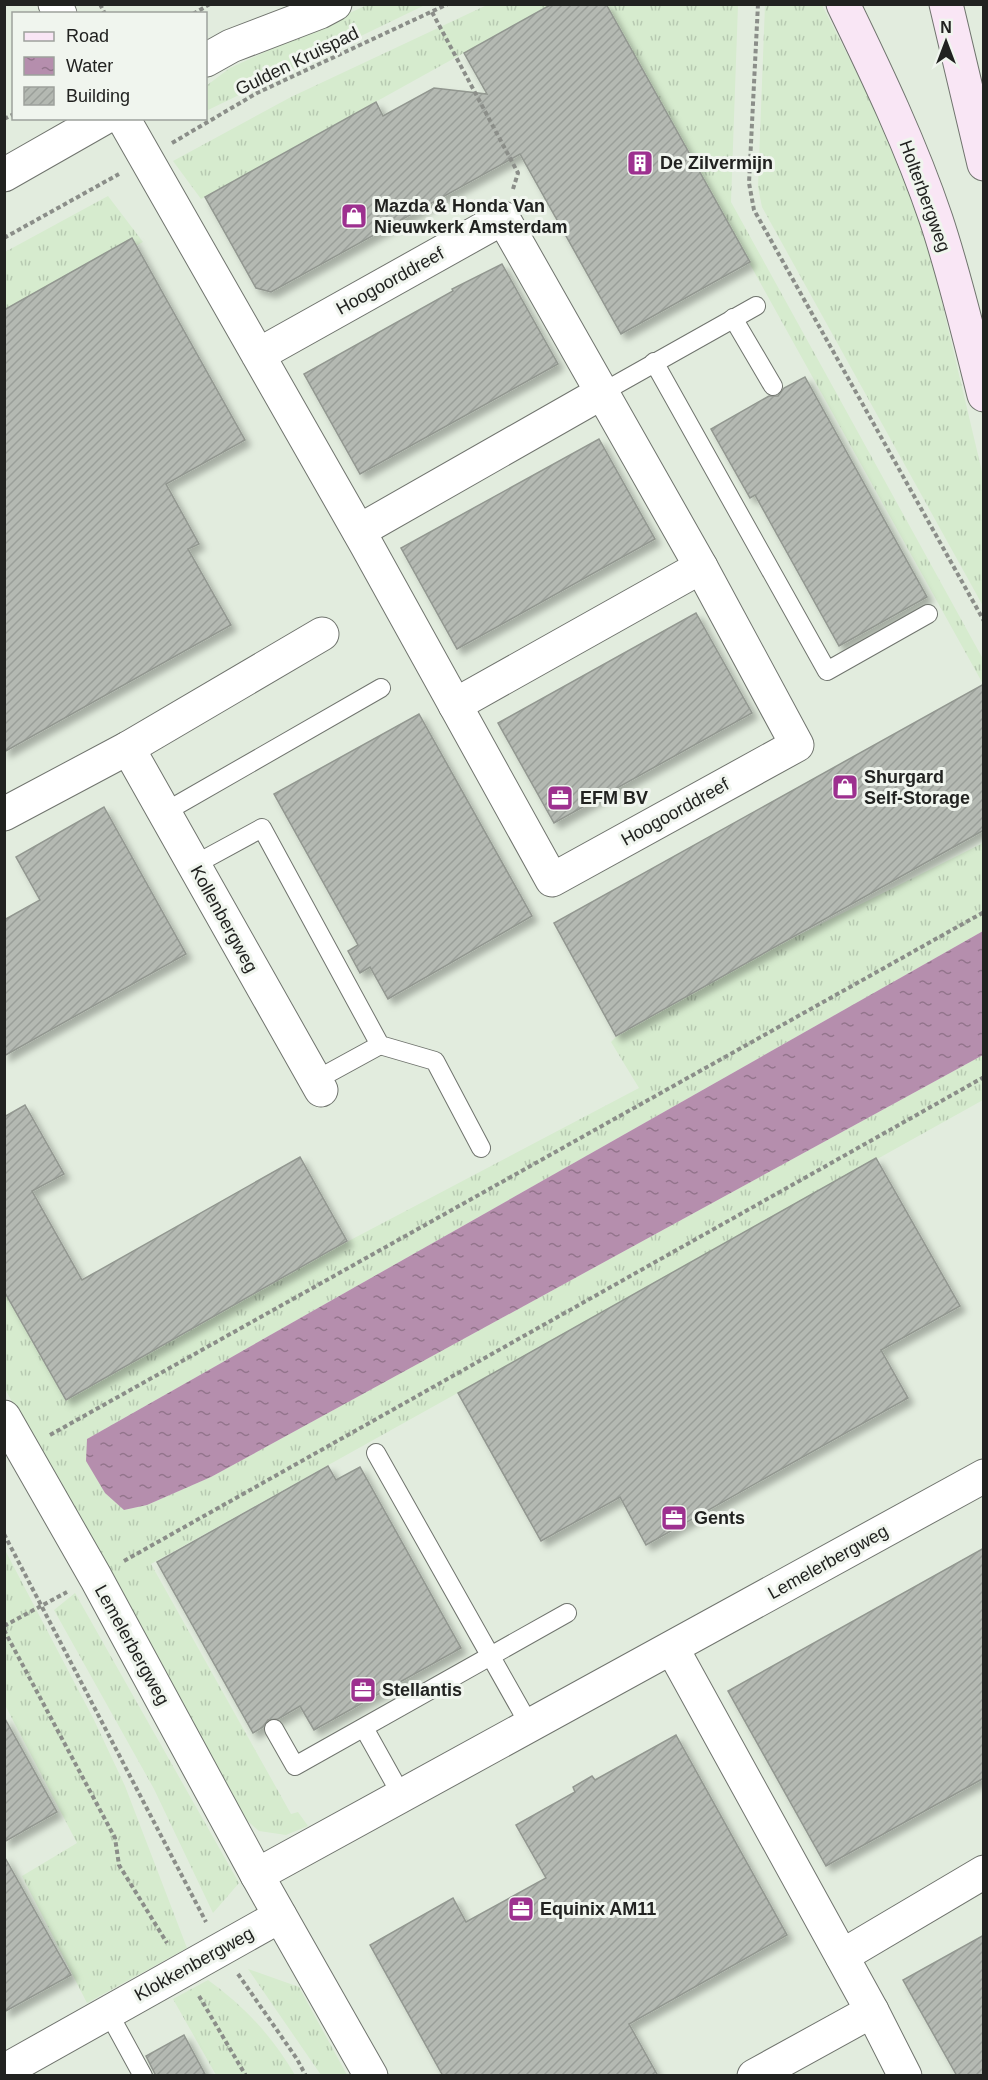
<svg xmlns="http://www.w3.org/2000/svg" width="988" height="2080" font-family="Helvetica,sans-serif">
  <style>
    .built { fill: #e2ecde; fill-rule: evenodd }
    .grass { fill: url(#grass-tufts) }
    .water { fill: url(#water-ripples) }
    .building { fill: url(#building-hatch); stroke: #929790; stroke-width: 1.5; filter: url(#shadow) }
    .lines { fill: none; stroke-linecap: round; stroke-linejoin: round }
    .service-casing { stroke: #70746e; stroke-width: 20 }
    .minor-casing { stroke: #70746e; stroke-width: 35 }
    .tertiary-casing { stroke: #70746e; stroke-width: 35 }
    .secondary-casing { stroke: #70746e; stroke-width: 35 }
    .path { stroke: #8b8e89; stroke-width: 4; stroke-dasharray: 4.5 3; stroke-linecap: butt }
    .service { stroke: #fff; stroke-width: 18 }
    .minor { stroke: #fff; stroke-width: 33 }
    .tertiary { stroke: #fff; stroke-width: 33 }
    .secondary { stroke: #f9e6f5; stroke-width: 33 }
    .labels { text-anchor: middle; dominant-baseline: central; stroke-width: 6; stroke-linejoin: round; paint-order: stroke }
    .street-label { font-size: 18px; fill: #212220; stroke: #f0f5ee }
    .poi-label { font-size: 18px; font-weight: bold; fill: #212220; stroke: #f0f5ee; text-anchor: start }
  </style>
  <defs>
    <pattern id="grass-tufts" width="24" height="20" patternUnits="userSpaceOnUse" patternTransform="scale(1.5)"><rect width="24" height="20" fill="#d6ebce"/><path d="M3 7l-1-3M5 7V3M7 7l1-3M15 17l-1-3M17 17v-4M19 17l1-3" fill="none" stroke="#b7c9b1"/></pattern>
    <pattern id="water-ripples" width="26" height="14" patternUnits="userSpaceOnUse" patternTransform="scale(1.5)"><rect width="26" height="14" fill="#b58ead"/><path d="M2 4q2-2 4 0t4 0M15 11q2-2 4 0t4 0" fill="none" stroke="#93748c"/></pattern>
    <pattern id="building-hatch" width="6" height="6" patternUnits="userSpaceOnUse" patternTransform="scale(1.5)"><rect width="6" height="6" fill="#b4b9b2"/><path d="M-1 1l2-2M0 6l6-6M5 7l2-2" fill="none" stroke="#9a9f99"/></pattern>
    <filter id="shadow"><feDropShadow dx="5.5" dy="5.5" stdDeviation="3" flood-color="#0004"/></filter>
  </defs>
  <rect width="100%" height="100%" fill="#f0f5ee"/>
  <path class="built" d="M5,5H983V2075H5ZM14,14H206V118H14Z"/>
  <g class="grass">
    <path d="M367,5H425L206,111V86L230,68Z"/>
    <path d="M487,5H550L201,199L173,161L291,97Z"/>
    <path d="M606,5H738L731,202L983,659V684Z"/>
    <path d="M765,5H822L872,103L926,235L983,476V606L762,207L758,187Z"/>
    <path d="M108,196L143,242L5,319V252Z"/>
    <path d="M983,843V931L87,1439L124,1510L147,1505L211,1477L983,1055V1100L151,1564L291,1814L298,1812L308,1826L286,1835L259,1831L243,1817L5,1389L4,1285L64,1391L639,1088L611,1042L635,1017Z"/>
    <path d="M5,1550L94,1720L125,1786L187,1948L87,2003L22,1876L77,1843L5,1705Z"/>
    <path d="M75,1593L239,1883L213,1913L154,1789L54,1610Z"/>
    <path d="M248,1969L299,1987L347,2075H321Z"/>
    <path d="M208,1980C245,2007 272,2036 295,2075H216L173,1999Z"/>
  </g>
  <path class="water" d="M983,931V1055L211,1477L147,1505L124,1510L105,1493L86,1461L87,1439Z"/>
  <g class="building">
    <path d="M552,4H606L750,262L621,334L520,154L271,292L256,288L205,197L376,102L383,116L434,88L487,94L464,53Z"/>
    <path d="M132,238L245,440L166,484L199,544L188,549L231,625L4,752V310Z"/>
    <path d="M502,264L558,364L360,474L304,374L453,291L452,289Z"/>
    <path d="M805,377L927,597L839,646L755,495L750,498L711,429L769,396H778L784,388Z"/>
    <path d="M599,439L655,539L457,649L401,548Z"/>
    <path d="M696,613L752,713L554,823L498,723Z"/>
    <path d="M984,684V830L616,1036L554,923Z"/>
    <path d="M419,714L532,916L388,999L370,967L360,973L348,951L358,945L274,794Z"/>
    <path d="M104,807L186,954L4,1056V920L40,900L16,857Z"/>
    <path d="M25,1105L64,1174L32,1191L82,1280L300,1157L347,1241L66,1400L4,1291V1117Z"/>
    <path d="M876,1158L960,1306L881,1350L908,1398L646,1545L620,1497L541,1541L458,1393Z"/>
    <path d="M328,1466L336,1480L360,1467L461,1648L314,1730L300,1706L278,1719L268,1720L263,1727L253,1733L157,1562Z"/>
    <path d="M984,1548V1778L826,1866L728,1691Z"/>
    <path d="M4,1717L57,1812L4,1842Z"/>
    <path d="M676,1735L787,1935L629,2024L658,2076H443L370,1945L453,1898L466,1922L546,1878L516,1825L575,1792L573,1787L592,1776L595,1780Z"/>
    <path d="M4,1856L71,1975L4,2012Z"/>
    <path d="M984,1935V2076H957L903,1980Z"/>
    <path d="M184,2035L206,2076H156L146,2056Z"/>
  </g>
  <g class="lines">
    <defs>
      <g id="service">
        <path d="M733,318L773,386"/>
        <path d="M654,362L827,671L928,614"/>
        <path d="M603,392L756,306"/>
        <path d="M165,812L381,688"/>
        <path d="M194,865L262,828L380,1045L435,1061L481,1148"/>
        <path d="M316,1080L380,1045"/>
        <path d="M376,1453L530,1726"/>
        <path d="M364,1728L402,1796"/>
        <path d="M274,1729L295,1766L567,1613"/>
        <path d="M108,2012L143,2076"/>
      </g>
      <g id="minor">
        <path d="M55,4L60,14"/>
        <path d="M123,118L366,544L552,880L797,745L701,567L503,218L258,355"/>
        <path d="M359,531L603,392"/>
        <path d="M455,705L701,567"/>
        <path d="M128,748L321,1090"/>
        <path d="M4,814L128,748L322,634"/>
        <path d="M672,1648L872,2011L905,2076"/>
        <path d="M257,1875L984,1476"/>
        <path d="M842,1956L984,1872"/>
        <path d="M4,2071L280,1916"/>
        <path d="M754,2076L872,2011"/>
      </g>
      <g id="tertiary">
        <path d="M206,60L231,46L320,12L335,4"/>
        <path d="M4,175L104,118"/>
        <path d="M4,1417L96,1578L257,1875L371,2076"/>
      </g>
      <g id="secondary">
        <path d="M843,4C877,74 911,145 936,219C955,276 969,336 984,395"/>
        <path d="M946,4L984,164"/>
      </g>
    </defs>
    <use href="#service" class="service-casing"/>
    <use href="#minor" class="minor-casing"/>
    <use href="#tertiary" class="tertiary-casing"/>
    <use href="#secondary" class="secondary-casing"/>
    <g class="path">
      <path d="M100,4L105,14"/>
      <path d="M758,4L749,183L754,210L984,621"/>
      <path d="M432,12L518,173L513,189"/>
      <path d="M193,14L210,4"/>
      <path d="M4,119L14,114"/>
      <path d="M172,143L257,93L448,4"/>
      <path d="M4,238L119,174"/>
      <path d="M50,1435L984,912"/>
      <path d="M4,1534L206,1922"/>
      <path d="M124,1561L984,1077"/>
      <path d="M4,1626L67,1592"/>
      <path d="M4,1630L115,1838L119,1865L167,1943"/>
      <path d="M238,1974L297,2059L306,2076"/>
      <path d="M199,1996L246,2076"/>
    </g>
    <use href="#service" class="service"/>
    <use href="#minor" class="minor"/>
    <use href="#tertiary" class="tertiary"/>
    <use href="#secondary" class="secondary"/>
  </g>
  <defs>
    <symbol id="building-square" viewBox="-11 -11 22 22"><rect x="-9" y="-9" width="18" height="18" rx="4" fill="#9d308f" stroke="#f0f5ee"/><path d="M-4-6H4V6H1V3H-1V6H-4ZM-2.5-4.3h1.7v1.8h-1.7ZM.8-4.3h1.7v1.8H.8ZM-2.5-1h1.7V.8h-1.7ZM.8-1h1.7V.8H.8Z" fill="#fff"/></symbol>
    <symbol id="shop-square" viewBox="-11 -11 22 22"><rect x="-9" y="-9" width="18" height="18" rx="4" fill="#9d308f" stroke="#f0f5ee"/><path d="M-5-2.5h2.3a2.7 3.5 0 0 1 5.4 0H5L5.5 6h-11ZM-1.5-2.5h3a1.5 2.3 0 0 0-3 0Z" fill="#fff"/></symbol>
    <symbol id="office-square" viewBox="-11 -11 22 22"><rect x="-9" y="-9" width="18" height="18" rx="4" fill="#9d308f" stroke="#f0f5ee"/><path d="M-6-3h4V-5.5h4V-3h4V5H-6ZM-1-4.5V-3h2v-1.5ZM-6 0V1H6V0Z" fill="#fff"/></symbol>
  </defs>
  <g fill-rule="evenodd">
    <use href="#building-square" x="625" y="148" width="30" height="30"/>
    <use href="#shop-square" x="339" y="201" width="30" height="30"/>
    <use href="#shop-square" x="830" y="772" width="30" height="30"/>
    <use href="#office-square" x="545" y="783" width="30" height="30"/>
    <use href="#office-square" x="659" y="1503" width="30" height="30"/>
    <use href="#office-square" x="348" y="1675" width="30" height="30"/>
    <use href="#office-square" x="506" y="1894" width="30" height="30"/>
  </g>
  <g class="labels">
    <g class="street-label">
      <text transform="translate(297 61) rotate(-26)">Gulden Kruispad</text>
      <text transform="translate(925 196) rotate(70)">Holterbergweg</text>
      <text transform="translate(390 281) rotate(-29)">Hoogoorddreef</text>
      <text transform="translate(675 812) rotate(-29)">Hoogoorddreef</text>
      <text transform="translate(224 919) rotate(61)">Kollenbergweg</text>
      <text transform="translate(828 1562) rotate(-29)">Lemelerbergweg</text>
      <text transform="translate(132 1645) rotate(61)">Lemelerbergweg</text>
      <text transform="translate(194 1964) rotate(-29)">Klokkenbergweg</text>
    </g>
    <g class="poi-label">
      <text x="660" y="163">De Zilvermijn</text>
      <text x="374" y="206">Mazda &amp; Honda Van<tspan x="374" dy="21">Nieuwkerk Amsterdam</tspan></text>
      <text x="864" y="777">Shurgard<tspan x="864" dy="21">Self-Storage</tspan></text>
      <text x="580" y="798">EFM BV</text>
      <text x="694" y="1518">Gents</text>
      <text x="382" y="1690">Stellantis</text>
      <text x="540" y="1909">Equinix AM11</text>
    </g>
  </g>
  <rect width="988" height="2080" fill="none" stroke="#212220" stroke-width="12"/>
  <rect x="12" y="12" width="195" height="108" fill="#f0f5ee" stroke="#9da19c" stroke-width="1.5"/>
  <rect x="24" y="32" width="30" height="9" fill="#f9e6f5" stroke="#9da19c" stroke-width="1.5"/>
  <text x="66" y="42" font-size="18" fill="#212220">Road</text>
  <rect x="24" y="57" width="30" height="18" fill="url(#water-ripples)" stroke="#9da19c" stroke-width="1.5"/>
  <text x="66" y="72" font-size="18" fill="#212220">Water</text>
  <rect x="24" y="87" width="30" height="18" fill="url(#building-hatch)" stroke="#9da19c" stroke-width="1.5"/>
  <text x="66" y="102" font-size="18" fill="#212220">Building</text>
  <g transform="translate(946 42)" stroke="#f0f5ee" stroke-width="4.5" paint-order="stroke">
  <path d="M0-4.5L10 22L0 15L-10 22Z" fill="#212220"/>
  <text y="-9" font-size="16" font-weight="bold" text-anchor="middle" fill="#212220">N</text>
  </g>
</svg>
